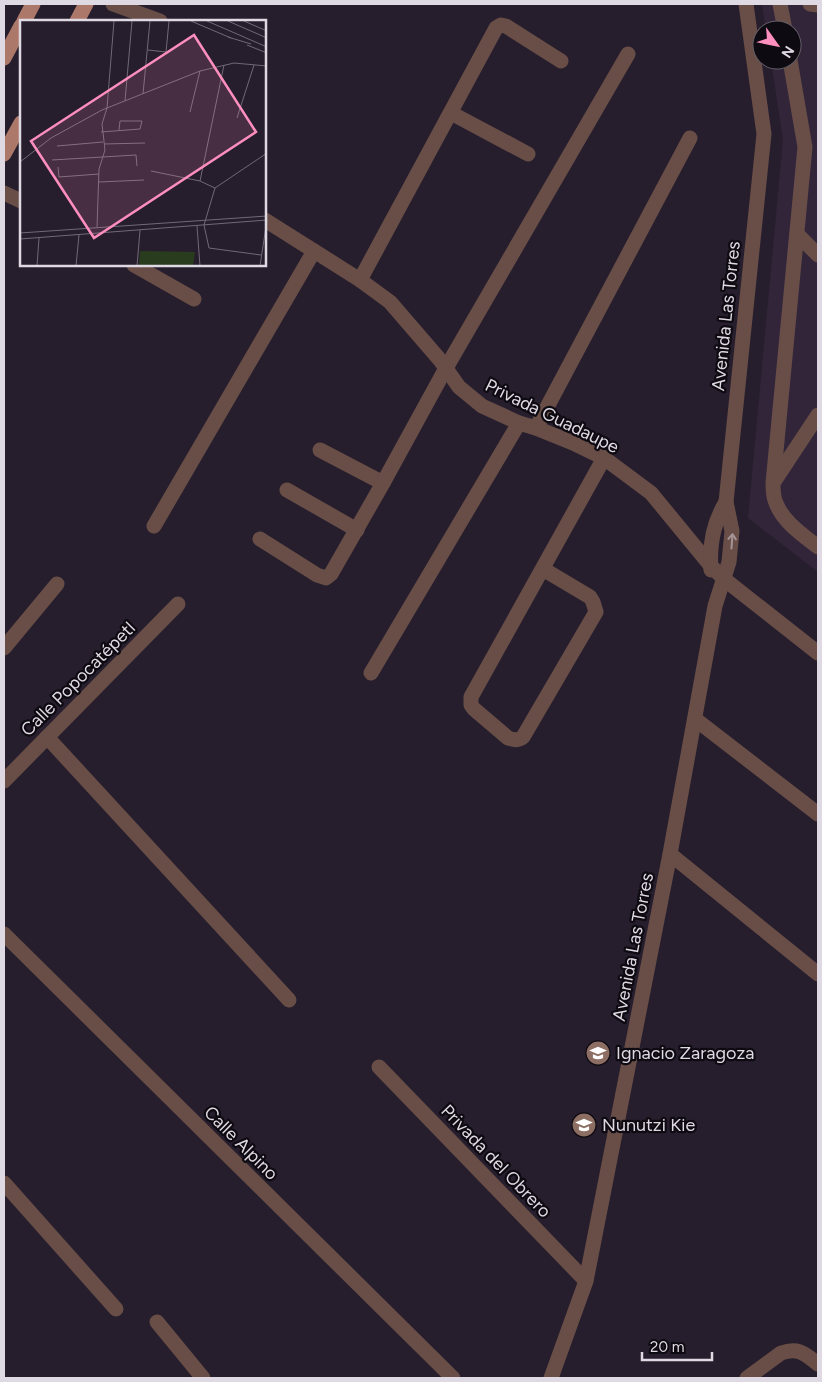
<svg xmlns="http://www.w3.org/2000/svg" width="822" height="1382" font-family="Figtree,sans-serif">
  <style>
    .built { fill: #32253a }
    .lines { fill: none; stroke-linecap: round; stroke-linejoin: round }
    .minor { stroke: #684e47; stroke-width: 15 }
    .major { stroke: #ac786a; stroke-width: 15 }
    .oneway { stroke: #a49495 }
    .labels { text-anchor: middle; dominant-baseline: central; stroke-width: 4.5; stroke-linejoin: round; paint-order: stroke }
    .street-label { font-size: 18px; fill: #dfd9e3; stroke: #0e0a11 }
    .poi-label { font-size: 18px; fill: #dfd9e3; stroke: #0e0a11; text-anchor: start }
    .inset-road { fill: none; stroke: #716976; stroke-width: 1 }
    .view { fill: #fe8ebe; fill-opacity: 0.15; stroke: #fe8ebe; stroke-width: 2.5 }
    .inset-edge { fill: none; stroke: #dfd9e3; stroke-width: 2.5 }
  </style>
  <rect width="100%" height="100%" fill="#271e2d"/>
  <path class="built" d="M762,4H818V572L748,518L783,140L771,60H792V30H766Z"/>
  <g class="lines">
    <g class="minor">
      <path d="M113,4L160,21"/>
      <path d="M780,4L785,30"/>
      <path d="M810,4L818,5"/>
      <path d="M790,60L805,147L773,483C773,489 773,497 776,503C783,522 803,535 818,547"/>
      <path d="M451,113L528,154"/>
      <path d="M4,193L21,201"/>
      <path d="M265,220L360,280L390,302L440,360L459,387L482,406L519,423L536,428L573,443L604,458L651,493L711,566L724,579L818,653"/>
      <path d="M797,234L818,255"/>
      <path d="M134,265L194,299"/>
      <path d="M360,280L496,28L501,25L506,26L561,61"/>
      <path d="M536,428L690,138"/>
      <path d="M320,450L383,483"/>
      <path d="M775,480L818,415"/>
      <path d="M287,490L357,530"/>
      <path d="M154,526L314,251"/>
      <path d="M260,539L317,575L326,578L331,574L383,483L446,368L628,54"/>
      <path d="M543,569L590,597L593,602L596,612L523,737C518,741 514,740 508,738L474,709L471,705V697L604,458"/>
      <path d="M711,570C709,545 713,523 726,502"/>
      <path d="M4,648L57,584"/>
      <path d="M371,673L519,423"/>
      <path d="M695,719L818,814"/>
      <path d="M47,737L289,1000"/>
      <path d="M4,781L178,604"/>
      <path d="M670,854L818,974"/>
      <path d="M4,934L453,1378"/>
      <path d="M379,1067L586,1281"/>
      <path d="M4,1183L116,1309"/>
      <path d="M157,1322L203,1378"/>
      <path d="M551,1378L586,1281L670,854L715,606L729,562L732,531L726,502L764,134L746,4"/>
      <path d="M747,1378L781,1353C799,1347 805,1354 818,1364"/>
    </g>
    <g class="major">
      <path d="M24,21L33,4"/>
      <path d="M77,21L86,4"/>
      <path d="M4,58L21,26"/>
      <path d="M4,154L21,123"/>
    </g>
  </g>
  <defs><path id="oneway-shaft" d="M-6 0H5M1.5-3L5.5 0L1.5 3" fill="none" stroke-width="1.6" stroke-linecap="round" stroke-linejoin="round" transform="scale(1.25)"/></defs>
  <use class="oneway" href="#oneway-shaft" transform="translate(732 541) rotate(-86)"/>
  <defs>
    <symbol id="school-disc" viewBox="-11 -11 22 22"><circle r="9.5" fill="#8d6e63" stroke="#0e0a11"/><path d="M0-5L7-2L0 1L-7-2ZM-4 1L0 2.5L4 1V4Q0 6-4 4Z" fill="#fff"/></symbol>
  </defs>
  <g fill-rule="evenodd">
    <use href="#school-disc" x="584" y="1039" width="28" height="28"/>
    <use href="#school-disc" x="570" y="1111" width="28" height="28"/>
  </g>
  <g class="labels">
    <g class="street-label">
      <text transform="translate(726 316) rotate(-84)">Avenida Las Torres</text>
      <text transform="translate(552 416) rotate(26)">Privada Guadaupe</text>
      <text transform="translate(78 679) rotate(-45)">Calle Popocatépetl</text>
      <text transform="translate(633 947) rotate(-79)">Avenida Las Torres</text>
      <text transform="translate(241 1143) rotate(45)">Calle Alpino</text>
      <text transform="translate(496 1161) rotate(46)">Privada del Obrero</text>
    </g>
    <g class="poi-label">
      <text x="616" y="1053">Ignacio Zaragoza</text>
      <text x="602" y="1125">Nunutzi Kie</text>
    </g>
  </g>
  <g transform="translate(20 20)">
    <rect width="246" height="246" fill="#271e2d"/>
    <path d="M120,231L175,232L173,246H119Z" fill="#293d1e"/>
    <path class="inset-road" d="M171,1L211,18M187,1L247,27M208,1L247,18M224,1L247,11M208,17L231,24M227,25L247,33M128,30L146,32L149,1M123,74L130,1M105,81L112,1M170,92L180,51M217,98L234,45M81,112L120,109L122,101H100L99,110M84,124L125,123M37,126L83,122M32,140L116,135L117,146M0,142L31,118L82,90L180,51L214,43L247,46M38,147L39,157L79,154M131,151L180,161L195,168M180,161L204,45M79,162L124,160M177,206L180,246M77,207L79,149L85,130L82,104L87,88L94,1M0,213L247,196M0,219L247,200M241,235L189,228L184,205L195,168L247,133M17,246L19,218M56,246L59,215M117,246L120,210M240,246L247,200"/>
    <path class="view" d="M174,15L236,112L74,218L11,121Z"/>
    <rect width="246" height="246" class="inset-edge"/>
  </g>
  <rect width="822" height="1382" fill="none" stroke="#dfd9e3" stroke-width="10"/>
  <g transform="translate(777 45) rotate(123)"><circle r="24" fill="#0e0a11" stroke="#625d65"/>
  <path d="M0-4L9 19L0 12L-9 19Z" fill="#fe8ebe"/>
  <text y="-8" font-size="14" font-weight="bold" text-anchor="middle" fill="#dfd9e3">N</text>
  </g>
  <path d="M642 1352v8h70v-8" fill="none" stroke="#dfd9e3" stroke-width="2.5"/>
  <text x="650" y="1352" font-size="15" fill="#dfd9e3" stroke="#0e0a11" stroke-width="4" paint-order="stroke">20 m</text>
</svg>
